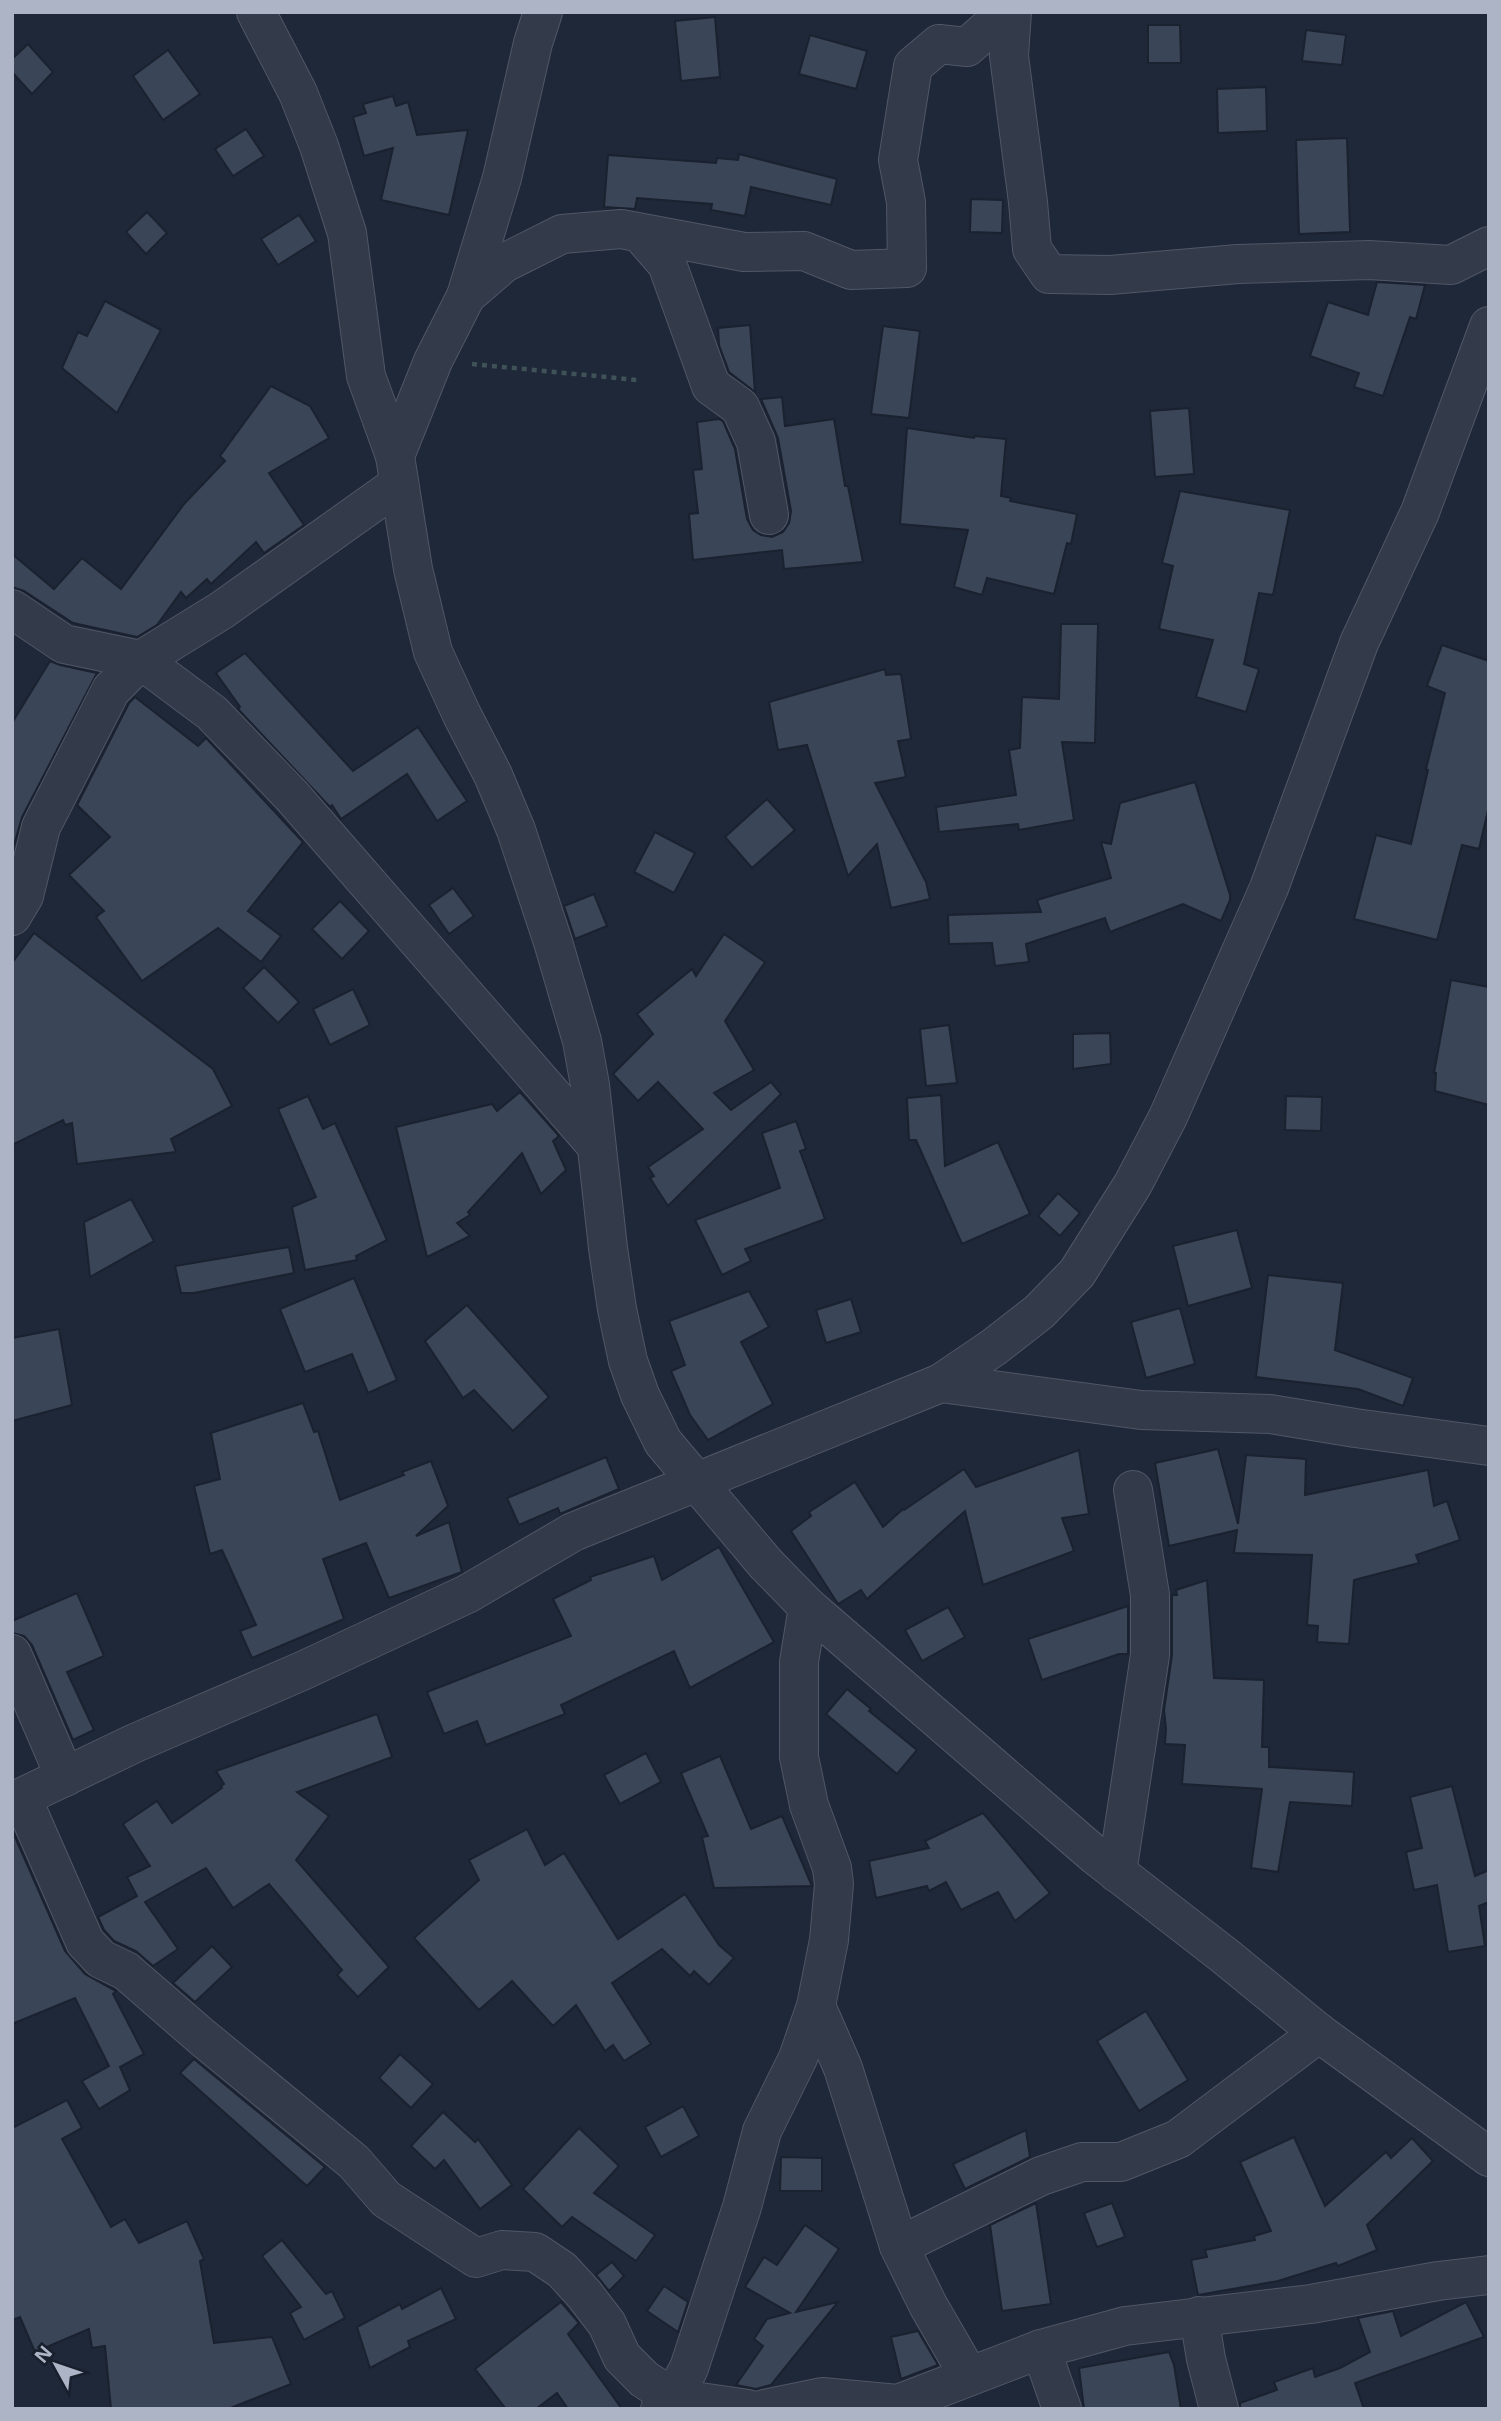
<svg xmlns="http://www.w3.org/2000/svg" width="1501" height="2421" font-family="'Noto Sans',sans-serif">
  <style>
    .building { fill: #3b4558; stroke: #1a212f; stroke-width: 2 }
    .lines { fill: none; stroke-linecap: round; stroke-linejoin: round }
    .minor-casing { stroke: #505766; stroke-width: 40 }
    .path { stroke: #3e5257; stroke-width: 4.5; stroke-dasharray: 5 5; stroke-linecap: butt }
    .minor { stroke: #333a49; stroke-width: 38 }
  </style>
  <rect width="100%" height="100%" fill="#1f2838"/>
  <g class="building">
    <path d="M715,17L720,77L681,81L675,21Z"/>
    <path d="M1148,25H1180L1181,63H1148Z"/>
    <path d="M1306,30L1346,35L1342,65L1302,61Z"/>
    <path d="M810,35L867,51L856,89L799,74Z"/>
    <path d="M28,44L53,72L32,94L12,72V59Z"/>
    <path d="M168,50L200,94L163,120L133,76Z"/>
    <path d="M1266,87L1267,131L1218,133L1217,89Z"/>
    <path d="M393,96L396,106L408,102L417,135L468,130L449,215L381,200L393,148L364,156L353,117L366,113L363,104Z"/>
    <path d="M246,129L264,156L233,176L215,149Z"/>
    <path d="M1347,138L1350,232L1299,234L1296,140Z"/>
    <path d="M739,154L837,179L831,205L751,187L745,216L711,210L712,204L637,198L635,209L604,207L608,155L716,163L717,158L738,160Z"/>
    <path d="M971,199L1003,200L1002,233L970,232Z"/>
    <path d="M147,212L167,233L146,254L126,232Z"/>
    <path d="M299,215L316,241L278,265L261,239Z"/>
    <path d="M1377,282L1425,285L1416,319L1410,317L1383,396L1354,387L1359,373L1310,356L1328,302L1368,315Z"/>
    <path d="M105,301L161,330L117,413L62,368L78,332L87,336Z"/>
    <path d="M750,325L755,392L729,372L719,345L718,328Z"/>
    <path d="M883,326L920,331L909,418L871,414Z"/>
    <path d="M271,386L310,406L329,438L269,473L304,525L264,553L256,542L211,584L207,579L186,598L181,592L157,625L137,637L73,623L24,591L12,587V554L54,589L82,558L121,589L184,504L225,461L220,456Z"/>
    <path d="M782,397L785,426L834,419L845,486H848L863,562L784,569L782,550L693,560L689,514L698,513L693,470L702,469L697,422L719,419L723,421L735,449L747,519L753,530L761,535L772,537L783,532L789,523L791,511L778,438L761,399Z"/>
    <path d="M1189,408L1194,474L1155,477L1150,411Z"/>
    <path d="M907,428L974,438L975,436L1006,439L1001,496L1011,498L1010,501L1077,514L1071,544L1067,543L1054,594L987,578L982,595L954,587L968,530L900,524Z"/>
    <path d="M1180,491L1290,510L1273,595L1259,593L1244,664L1259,669L1246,712L1196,697L1213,640L1159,629L1173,566L1162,563Z"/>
    <path d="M1061,624H1098L1095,743L1062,742L1074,820L1019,830L1018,824L939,832L936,807L1016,795L1009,750L1020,748L1022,697L1059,699Z"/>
    <path d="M1442,645L1489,661V806L1479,849L1462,845L1437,940L1354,919L1376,835L1411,844L1428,770L1426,769L1445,693L1427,686Z"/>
    <path d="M245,653L353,771L418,727L467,801L437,821L407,774L341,819L332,805L330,807L238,709L240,707L216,673Z"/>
    <path d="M50,661L60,665L97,673L22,817L12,852V723Z"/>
    <path d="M885,669L886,675L901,674L911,739L898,741L906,777L875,783L926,882L930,899L891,908L877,844L848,876L807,745L778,750L769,702Z"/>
    <path d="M135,697L198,746L206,738L303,842L248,911L281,936L261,962L218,928L142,981L96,917L104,911L69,875L110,837L77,805L129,703Z"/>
    <path d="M1195,782L1230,895V900L1221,921L1183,904L1110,932L1105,918L1026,944L1029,962L995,966L992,943L949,944L948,915L1041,912L1037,900L1111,878L1101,842L1111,844L1120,803Z"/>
    <path d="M767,799L795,830L752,868L725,837Z"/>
    <path d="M655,832L695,853L674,893L634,872Z"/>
    <path d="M453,888L474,916L449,934L429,905Z"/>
    <path d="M594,894L607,926L575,939L564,906Z"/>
    <path d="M340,901L369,931L342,959L312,929Z"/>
    <path d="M34,933L213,1069L232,1106L171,1139L176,1152L77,1164L72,1123L65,1125L63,1120L12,1145V963Z"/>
    <path d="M724,934L765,962L725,1021L754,1070L714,1093L731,1110L771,1082L781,1094L668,1206L650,1178L654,1176L648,1167L703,1129L658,1082L638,1101L613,1074L653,1034L637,1014L692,969L696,976Z"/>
    <path d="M264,967L299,1002L278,1023L243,988Z"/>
    <path d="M1451,980L1489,987V1105L1435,1091L1436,1073H1434Z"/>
    <path d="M353,989L370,1025L330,1045L313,1009Z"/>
    <path d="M949,1025L957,1083L926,1086L920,1029Z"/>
    <path d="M1110,1033L1111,1064L1073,1069V1034Z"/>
    <path d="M520,1092L559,1136L553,1141L566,1170L541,1194L522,1153L468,1212L470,1215L457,1223L470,1236L427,1257L396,1127L492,1104L497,1111Z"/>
    <path d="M941,1095L945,1166L998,1142L1030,1214L962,1244L916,1140H909L907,1098Z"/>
    <path d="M308,1096L323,1129L335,1123L387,1240L356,1256L357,1260L305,1270L292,1207L316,1197L278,1109Z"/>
    <path d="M1286,1096L1322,1097L1321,1131L1285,1130Z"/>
    <path d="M796,1121L806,1149L800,1151L825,1219L745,1249L751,1261L722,1275L695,1220L780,1188L762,1133Z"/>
    <path d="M1058,1193L1080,1213L1060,1236L1038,1216Z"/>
    <path d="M131,1199L154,1241L90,1277L84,1222Z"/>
    <path d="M1237,1230L1252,1288L1188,1306L1173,1246Z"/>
    <path d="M289,1247L294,1273L194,1293H181L175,1266Z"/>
    <path d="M1268,1275L1343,1283L1335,1350L1413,1378L1403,1406L1358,1389L1256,1377Z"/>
    <path d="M354,1278L397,1380L368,1393L352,1354L305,1372L280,1309Z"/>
    <path d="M749,1291L769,1327L741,1342L773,1404L708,1440L690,1415L671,1371L685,1365L669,1321Z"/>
    <path d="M851,1299L861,1332L826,1343L816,1310Z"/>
    <path d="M467,1305L549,1397L513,1431L474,1390L463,1398L425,1341Z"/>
    <path d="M1180,1308L1195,1364L1146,1378L1131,1322Z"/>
    <path d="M59,1329L72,1405L12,1421V1338Z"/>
    <path d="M303,1403L314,1432L318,1431L340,1500L404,1475L402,1472L431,1461L448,1506L416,1536L449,1522L462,1572L389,1598L366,1543L323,1559L344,1619L252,1658L240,1631L256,1625L222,1550L210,1554L194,1486L220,1479L211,1433Z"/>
    <path d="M1218,1449L1238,1524L1246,1455L1306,1459L1305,1495L1428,1470L1434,1506L1447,1501L1460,1540L1416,1555L1419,1563L1354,1580L1349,1644L1317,1642L1318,1626L1307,1625L1312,1555L1234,1553L1237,1530L1169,1546L1155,1463Z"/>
    <path d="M1079,1450L1089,1514L1062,1518L1074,1551L983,1585L965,1511L867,1599L861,1590L838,1604L791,1531L811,1516L809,1512L855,1482L883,1527L903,1509L904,1510L964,1469L976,1487Z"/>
    <path d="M606,1457L619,1489L560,1514L558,1508L519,1525L507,1498Z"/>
    <path d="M719,1547L774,1642L690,1688L674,1651L561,1705L565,1714L486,1745L477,1721L444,1734L427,1692L571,1636L553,1599L591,1580L590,1577L654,1556L662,1580Z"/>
    <path d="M1207,1580L1214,1678L1264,1680L1262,1747H1269V1767L1354,1772L1352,1806L1290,1802L1278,1872L1251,1868L1262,1789L1182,1784L1185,1745L1165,1744L1166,1729L1164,1710L1172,1655V1595H1177L1176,1590Z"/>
    <path d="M77,1593L104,1656L67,1672L94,1730L73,1740L32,1645L24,1636L12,1633V1621Z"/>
    <path d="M1128,1606V1654H1119L1042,1680L1028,1639Z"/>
    <path d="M948,1607L965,1637L922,1661L905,1630Z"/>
    <path d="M847,1689L871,1709L869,1711L917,1750L897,1774L826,1714Z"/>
    <path d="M377,1714L392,1757L297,1792L329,1816L296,1860L389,1967L358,1997L337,1975L342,1970L269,1884L233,1908L206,1868L145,1902L178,1949L153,1966L136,1951L114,1941L104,1930L98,1917L137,1896L127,1877L150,1866L123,1824L157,1801L172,1823L222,1788L221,1786L224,1784L216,1771Z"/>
    <path d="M646,1753L661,1782L620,1804L604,1775Z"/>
    <path d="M720,1756L751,1829L782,1816L812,1886L714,1888L702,1837L708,1836L681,1773Z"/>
    <path d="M1452,1786L1475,1876L1489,1870V1902L1479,1906L1485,1946L1448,1952L1437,1885L1414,1890L1406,1852L1422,1848L1410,1797Z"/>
    <path d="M983,1813L1050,1893L1015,1921L998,1892L961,1910L946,1882L929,1891L927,1886L876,1898L869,1861L929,1848L925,1841Z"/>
    <path d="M527,1829L545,1865L564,1853L618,1939L685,1894L719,1945L734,1958L709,1985L694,1971L690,1976L662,1949L612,1983L651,2044L624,2061L613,2045L605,2051L576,2005L553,2026L512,1981L479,2010L414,1938L479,1880L469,1860Z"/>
    <path d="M12,1830L65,1951L85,1974L116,1991L113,1994L144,2054L120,2067L130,2090L99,2109L82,2081L109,2066L75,1998L12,2024Z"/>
    <path d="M212,1946L232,1967L195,2002L173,1983Z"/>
    <path d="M1146,2011L1188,2080L1139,2111L1097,2041Z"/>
    <path d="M400,2054L433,2084L411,2108L379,2078Z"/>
    <path d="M194,2059L325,2167L307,2186L180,2073Z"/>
    <path d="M67,2100L82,2128L62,2139L111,2227L125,2219L139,2243L187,2221L204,2259L200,2261L214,2343L272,2337L291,2384L228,2409H111L105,2346L92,2348L89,2329L35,2352L20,2317L12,2320V2128Z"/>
    <path d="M683,2106L699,2136L661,2157L645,2127Z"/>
    <path d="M443,2112L475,2142L478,2139L512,2185L480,2209L444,2160L435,2169L411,2146Z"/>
    <path d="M579,2128L619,2166L594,2193L655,2235L636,2261L572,2217L562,2227L523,2189Z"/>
    <path d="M1026,2130L1030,2157L965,2189L953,2164Z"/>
    <path d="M1294,2137L1325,2206L1386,2152L1391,2158L1412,2138L1433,2161L1367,2225L1377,2250L1338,2266L1336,2263L1278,2281L1198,2295L1191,2260L1207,2257L1205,2250L1255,2240L1254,2236L1271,2231L1240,2162Z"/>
    <path d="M781,2157L822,2158V2191H780Z"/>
    <path d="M1036,2203L1051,2304L1002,2311L990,2225Z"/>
    <path d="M1112,2203L1125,2237L1097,2247L1084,2213Z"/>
    <path d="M805,2225L839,2249L796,2312L838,2302L771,2385L756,2389L736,2385L763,2346L754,2339L767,2319L790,2313L745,2287L764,2257L777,2265Z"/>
    <path d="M282,2240L326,2294L332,2291L345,2318L304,2340L290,2313L301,2307L262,2256Z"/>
    <path d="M612,2262L624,2276L609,2291L596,2275Z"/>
    <path d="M664,2286L688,2302L678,2332L647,2311Z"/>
    <path d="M441,2288L456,2319L408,2341L410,2347L370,2368L357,2327L400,2304L402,2309Z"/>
    <path d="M561,2302L579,2323L568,2334L622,2409H568L557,2393L536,2409H506L475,2369Z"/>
    <path d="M1466,2302L1484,2337L1355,2383L1364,2409H1240V2403L1277,2390L1274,2382L1313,2368L1315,2377L1340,2368L1370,2352L1358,2318L1393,2311L1401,2336Z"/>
    <path d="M918,2331L938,2365L901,2379L891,2337Z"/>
    <path d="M1169,2352L1174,2365L1181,2409H1084L1079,2368Z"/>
  </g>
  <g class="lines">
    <defs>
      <g id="minor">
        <path d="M256,12L298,93L319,146L347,233L366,376L395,456"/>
        <path d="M543,12L533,43L502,178L466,296L433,361L395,456L413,569L433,652L462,715L493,775L516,830L553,942L582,1041L590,1085L608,1248L617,1309L628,1361L640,1395L663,1442L766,1564L808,1607L1096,1856L1225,1956L1319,2033L1489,2157"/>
        <path d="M1012,12L1009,56L1028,202L1032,249L1049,274L1110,275L1238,264L1369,260L1451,265L1489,246"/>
        <path d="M640,233L667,264L711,386L740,407L756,442L769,515"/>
        <path d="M466,296L504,263L562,234L621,229L744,252L804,251L851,270L907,268L906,202L898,160L913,66L939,44L967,47L1007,12"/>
        <path d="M12,609L64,644L141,660L212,713L292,796L595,1144"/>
        <path d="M12,916L24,896L41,827L111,690L141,660L222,610L399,484"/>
        <path d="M941,1383L1141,1410L1270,1414L1355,1428L1489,1446"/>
        <path d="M12,1654L65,1777"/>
        <path d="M22,1798L85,1942L101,1959L126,1971L202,2037L354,2162L386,2199L476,2258L502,2250L535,2252L562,2270L584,2294L607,2324L622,2357L644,2379L673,2398L748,2409"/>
        <path d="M12,1802L135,1743L302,1671L467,1594L573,1532L941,1383L994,1347L1039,1312L1077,1273L1133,1184L1168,1117L1269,888L1359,643L1420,512L1489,326"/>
        <path d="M1117,1873L1150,1655V1595L1133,1490"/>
        <path d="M816,2006L843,2068L899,2246L928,2305L969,2376"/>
        <path d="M899,2246L1041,2176L1082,2162H1121L1178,2139L1319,2033"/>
        <path d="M1199,2316L1206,2359L1219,2409"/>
        <path d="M1041,2349L1062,2409"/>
        <path d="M660,2409L673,2398L689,2368L742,2207L762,2131L798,2058L816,2006L829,1940L834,1884L832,1868L809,1805L799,1757V1662L808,1607"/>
        <path d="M764,2409L822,2397L898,2404L1041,2349L1125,2326L1311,2304L1438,2281L1489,2275"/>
      </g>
    </defs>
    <use href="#minor" class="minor-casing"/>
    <path class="path" d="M472,364L637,380"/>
    <use href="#minor" class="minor"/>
  </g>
  <rect width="1501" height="2421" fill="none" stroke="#adb4c5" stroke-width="28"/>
  <g transform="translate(56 2365) rotate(310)" stroke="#181f2d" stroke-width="5" paint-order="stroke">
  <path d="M0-5L12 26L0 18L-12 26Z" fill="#adb4c5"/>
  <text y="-10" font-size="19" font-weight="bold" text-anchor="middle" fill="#adb4c5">N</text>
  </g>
</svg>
